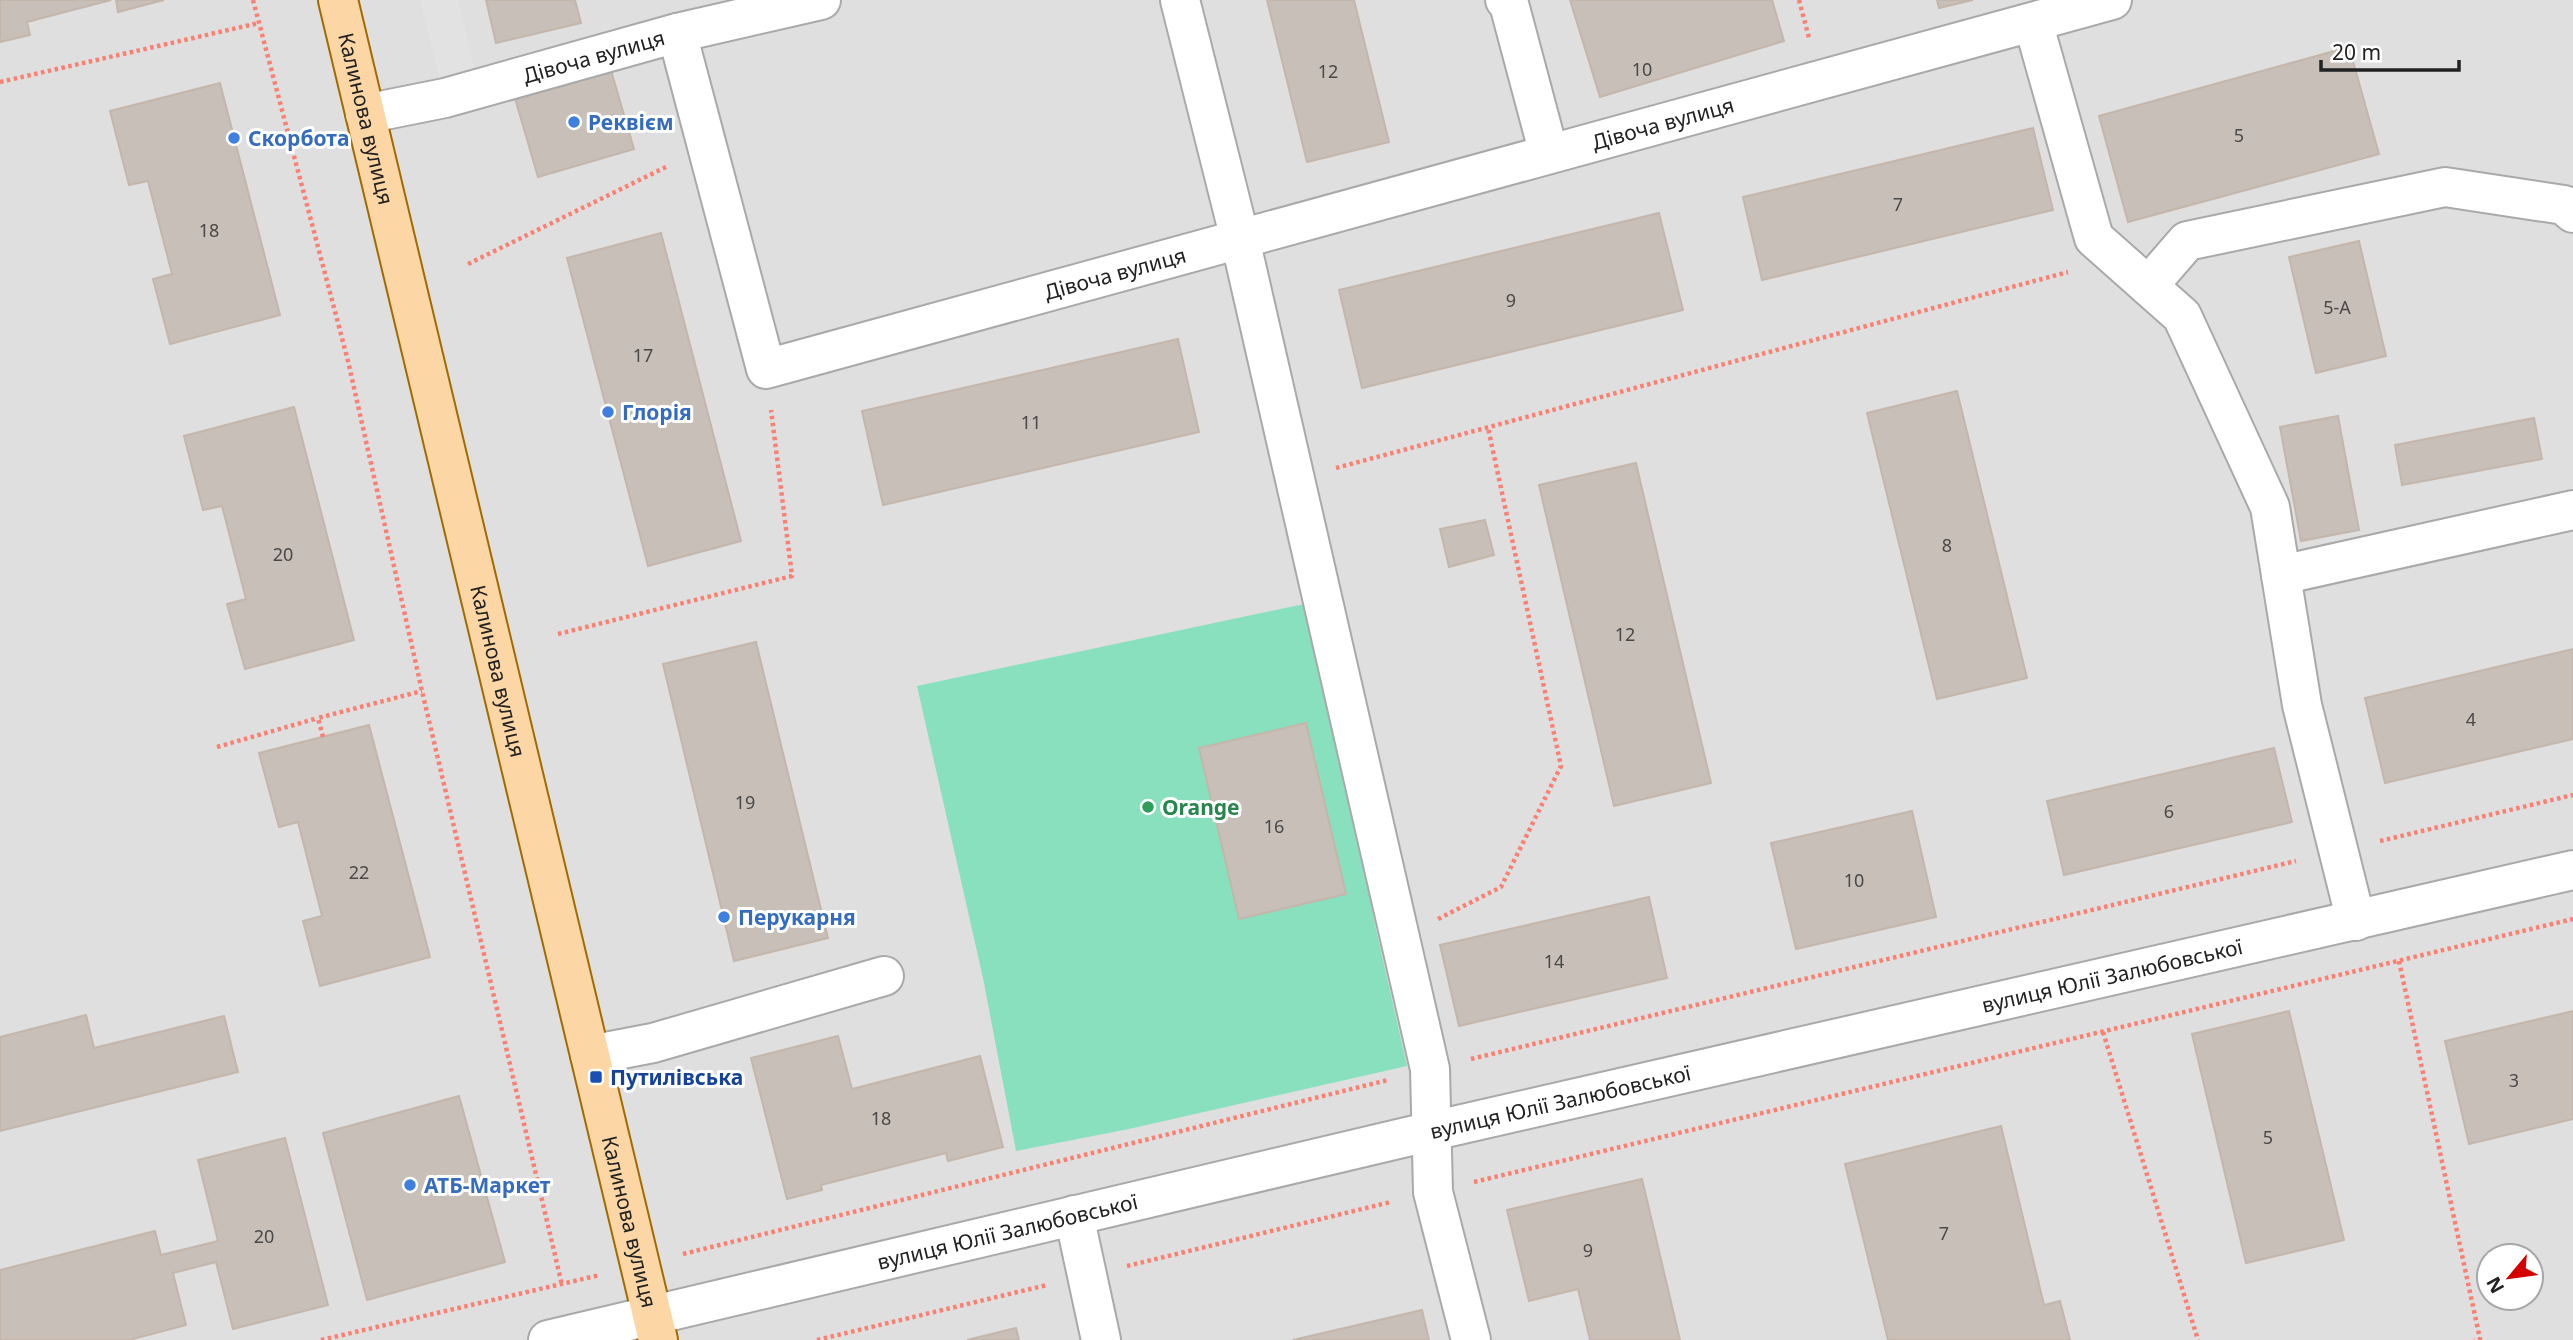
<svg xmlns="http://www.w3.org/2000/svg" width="2573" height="1340" font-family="'Noto Sans',sans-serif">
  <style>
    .residential { fill: #e0dfdf; fill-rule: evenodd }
    .pitch { fill: #88e0be }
    .parking { fill: #e2e2e2 }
    .building { fill: #c7bfb8; stroke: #c4b6ab; stroke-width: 2 }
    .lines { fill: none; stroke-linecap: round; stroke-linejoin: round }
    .minor-casing { stroke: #a9a9a9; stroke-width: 42 }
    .major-casing { stroke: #a06b00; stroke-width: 42 }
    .path { stroke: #fa8072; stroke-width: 4.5; stroke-dasharray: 3.5 3.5; stroke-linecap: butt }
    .minor { stroke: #fff; stroke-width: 38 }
    .major { stroke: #fcd6a4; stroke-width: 38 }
    .shop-dot { fill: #3f7fe0; stroke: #fff; stroke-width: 2.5 }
    .leisure-dot { fill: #2e9e5b; stroke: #fff; stroke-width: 2.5 }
    .transit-dot { fill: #1a4fb4; stroke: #fff; stroke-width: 2.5 }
    .labels { text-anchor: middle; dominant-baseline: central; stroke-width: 6; stroke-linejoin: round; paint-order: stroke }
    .number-label { font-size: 18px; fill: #4b4948 }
    .street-label { font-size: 21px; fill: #222; stroke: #fff }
    .shop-label { font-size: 21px; font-weight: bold; fill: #366cbe; stroke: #fff; text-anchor: start }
    .leisure-label { font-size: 21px; font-weight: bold; fill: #27864d; stroke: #fff; text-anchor: start }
    .transit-label { font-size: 21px; font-weight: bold; fill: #164399; stroke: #fff; text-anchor: start }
  </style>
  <rect width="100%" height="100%" fill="#f2efe9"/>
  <path class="residential" d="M0,0H2573V1340H0ZM2489,1256H2531V1298H2489Z"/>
  <path class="pitch" d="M1309,603L1376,929L1407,1066L1129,1129L1016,1151L983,978L917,686Z"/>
  <path class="parking" d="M420,0H458L479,87L445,98Z"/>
  <g class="building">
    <path d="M0,0H111L27,22L30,35L0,42Z"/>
    <path d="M116,0H164L118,12Z"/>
    <path d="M486,0H575L581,23L496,43Z"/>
    <path d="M1267,0H1354L1389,142L1307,162Z"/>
    <path d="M1570,0H1772L1784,41L1600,97Z"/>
    <path d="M1937,0H1973L1939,8Z"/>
    <path d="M2349,47L2379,154L2128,222L2099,116Z"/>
    <path d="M610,67L634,149L538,177L514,95Z"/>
    <path d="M220,83L280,315L170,344L153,279L172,274L148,181L129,185L110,111Z"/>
    <path d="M2033,128L2053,210L1762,280L1743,197Z"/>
    <path d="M1659,213L1683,310L1362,388L1339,290Z"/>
    <path d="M661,233L741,541L648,566L567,258Z"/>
    <path d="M2359,241L2386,356L2316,373L2289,257Z"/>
    <path d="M1178,339L1199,432L883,505L862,411Z"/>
    <path d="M1957,391L2027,678L1937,699L1867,413Z"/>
    <path d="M294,407L354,640L245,669L227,604L246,599L222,506L203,510L184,436Z"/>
    <path d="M2338,416L2359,530L2301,541L2280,427Z"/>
    <path d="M2534,418L2542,459L2402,485L2395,445Z"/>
    <path d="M1636,463L1711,783L1614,806L1539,485Z"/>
    <path d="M1485,520L1494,555L1449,567L1440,529Z"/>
    <path d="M756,642L828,938L734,961L663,664Z"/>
    <path d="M2573,649V739L2385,783L2365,698Z"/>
    <path d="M1306,723L1346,894L1239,919L1199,748Z"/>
    <path d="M369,725L430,957L320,986L303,921L322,916L298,822L279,827L259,753Z"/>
    <path d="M2274,748L2292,822L2064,875L2047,801Z"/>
    <path d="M1912,811L1936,917L1796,949L1771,843Z"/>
    <path d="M1649,897L1667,978L1459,1026L1440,945Z"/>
    <path d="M2289,1011L2344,1240L2246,1263L2192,1034Z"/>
    <path d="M2573,1011V1119L2469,1144L2445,1041Z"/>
    <path d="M86,1015L94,1048L224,1016L238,1072L0,1131V1037Z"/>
    <path d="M838,1036L852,1089L980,1056L1003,1147L948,1161L946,1153L821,1185L822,1190L787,1199L751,1058Z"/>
    <path d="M459,1096L505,1262L367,1300L323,1133Z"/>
    <path d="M2001,1126L2044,1305L2060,1301L2070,1340H1888L1845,1164Z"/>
    <path d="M285,1138L328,1305L233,1329L216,1262L173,1273L186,1325L129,1340H0V1270L155,1231L161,1255L218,1241L198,1160Z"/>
    <path d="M1642,1179L1680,1340H1590L1578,1289L1529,1301L1507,1210Z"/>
    <path d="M1422,1310L1429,1340H1293Z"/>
    <path d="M1016,1328L1019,1340H967Z"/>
  </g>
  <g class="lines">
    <defs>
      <g id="minor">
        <path d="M1180,0L1240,239L1430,1069L1433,1192L1471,1340"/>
        <path d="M1505,0L1509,4L1549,154"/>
        <path d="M2033,22L2094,238L2182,316L2270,507L2302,705L2356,921"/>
        <path d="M677,33L821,0"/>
        <path id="s1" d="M365,114L445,98L677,33L766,369L2112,0"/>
        <path d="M2148,286L2187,241L2445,187L2564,205L2573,213"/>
        <path d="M2281,575L2573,510"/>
        <path d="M590,1055L653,1043L884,976"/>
        <path d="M1074,1215L1101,1340"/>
        <path id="s2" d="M548,1340L1432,1131L2573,870"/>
      </g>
      <g id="major">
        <path id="s3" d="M338,0L658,1340"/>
      </g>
    </defs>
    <use href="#minor" class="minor-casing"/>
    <use href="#major" class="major-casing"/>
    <g class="path">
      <path d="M253,0L348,361L422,691L562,1285"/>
      <path d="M1799,0L1809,38"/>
      <path d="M0,82L259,23"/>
      <path d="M468,264L668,166"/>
      <path d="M1336,468L2068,272"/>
      <path d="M558,634L792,576L771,410"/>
      <path d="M323,737L318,718L422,691"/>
      <path d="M217,747L318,718"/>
      <path d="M2380,841L2573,795"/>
      <path d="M1438,919L1501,887L1561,766L1488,428"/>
      <path d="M2399,961L2480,1339L2474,1340"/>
      <path d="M2103,1032L2198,1340"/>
      <path d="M1471,1059L2296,861"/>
      <path d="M1474,1182L2573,919"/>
      <path d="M683,1254L1388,1080"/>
      <path d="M1127,1266L1391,1202"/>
      <path d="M321,1340L600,1275"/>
      <path d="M817,1340L1047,1285"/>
    </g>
    <use href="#minor" class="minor"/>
    <use href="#major" class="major"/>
  </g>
  <g class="shop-dot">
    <circle cx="574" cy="122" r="7"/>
    <circle cx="234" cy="138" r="7"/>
    <circle cx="608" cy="412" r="7"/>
    <circle cx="724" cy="917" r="7"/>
    <circle cx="410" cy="1185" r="7"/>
  </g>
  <circle class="leisure-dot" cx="1148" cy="807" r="7"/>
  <rect class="transit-dot" x="589" y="1070" width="14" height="14" rx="3.5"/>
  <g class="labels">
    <g class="number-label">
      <text x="1642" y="69">10</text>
      <text x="1328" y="71">12</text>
      <text x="2239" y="135">5</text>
      <text x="1898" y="204">7</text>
      <text x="209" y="230">18</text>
      <text x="1511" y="300">9</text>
      <text x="2337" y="307">5-А</text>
      <text x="643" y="355">17</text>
      <text x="1031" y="422">11</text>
      <text x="1947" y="545">8</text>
      <text x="283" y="554">20</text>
      <text x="1625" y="634">12</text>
      <text x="2471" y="719">4</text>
      <text x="745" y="802">19</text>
      <text x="2169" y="811">6</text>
      <text x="1274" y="826">16</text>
      <text x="359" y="872">22</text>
      <text x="1854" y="880">10</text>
      <text x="1554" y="961">14</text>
      <text x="2514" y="1080">3</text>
      <text x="881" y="1118">18</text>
      <text x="2268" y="1137">5</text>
      <text x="1944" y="1233">7</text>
      <text x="264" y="1236">20</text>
      <text x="1588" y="1250">9</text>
    </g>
    <g class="street-label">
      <text stroke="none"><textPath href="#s1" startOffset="236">Дівоча вулиця</textPath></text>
      <text stroke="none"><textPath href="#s3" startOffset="122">Калинова вулиця</textPath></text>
      <text stroke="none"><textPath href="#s1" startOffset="1600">Дівоча вулиця</textPath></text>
      <text stroke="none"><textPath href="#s1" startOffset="1032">Дівоча вулиця</textPath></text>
      <text stroke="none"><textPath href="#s3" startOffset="690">Калинова вулиця</textPath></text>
      <text stroke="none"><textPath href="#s2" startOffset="1606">вулиця Юлії Залюбовської</textPath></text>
      <text stroke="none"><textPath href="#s2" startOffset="1040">вулиця Юлії Залюбовської</textPath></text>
      <text stroke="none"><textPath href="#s3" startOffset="1256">Калинова вулиця</textPath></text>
      <text stroke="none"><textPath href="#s2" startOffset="472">вулиця Юлії Залюбовської</textPath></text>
    </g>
    <g class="shop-label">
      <text x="588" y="122">Реквієм</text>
      <text x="248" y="138">Скорбота</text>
      <text x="622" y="412">Глорія</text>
      <text x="738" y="917">Перукарня</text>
      <text x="424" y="1185">АТБ-Маркет</text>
    </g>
    <g class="leisure-label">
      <text x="1162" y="807">Orange</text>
    </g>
    <g class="transit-label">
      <text x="610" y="1077">Путилівська</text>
    </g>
  </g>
  <g transform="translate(2510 1277) rotate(241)"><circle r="33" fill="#ffffff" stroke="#a7a7a7" stroke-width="2"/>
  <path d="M0-5L12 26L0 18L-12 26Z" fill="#d40000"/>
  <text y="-10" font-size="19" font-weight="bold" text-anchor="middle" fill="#222222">N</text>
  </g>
  <path d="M2321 60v10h138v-10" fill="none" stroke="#222222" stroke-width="3.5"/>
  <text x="2332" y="60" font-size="21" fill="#222222" stroke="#ffffff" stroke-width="5" paint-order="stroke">20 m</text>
</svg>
